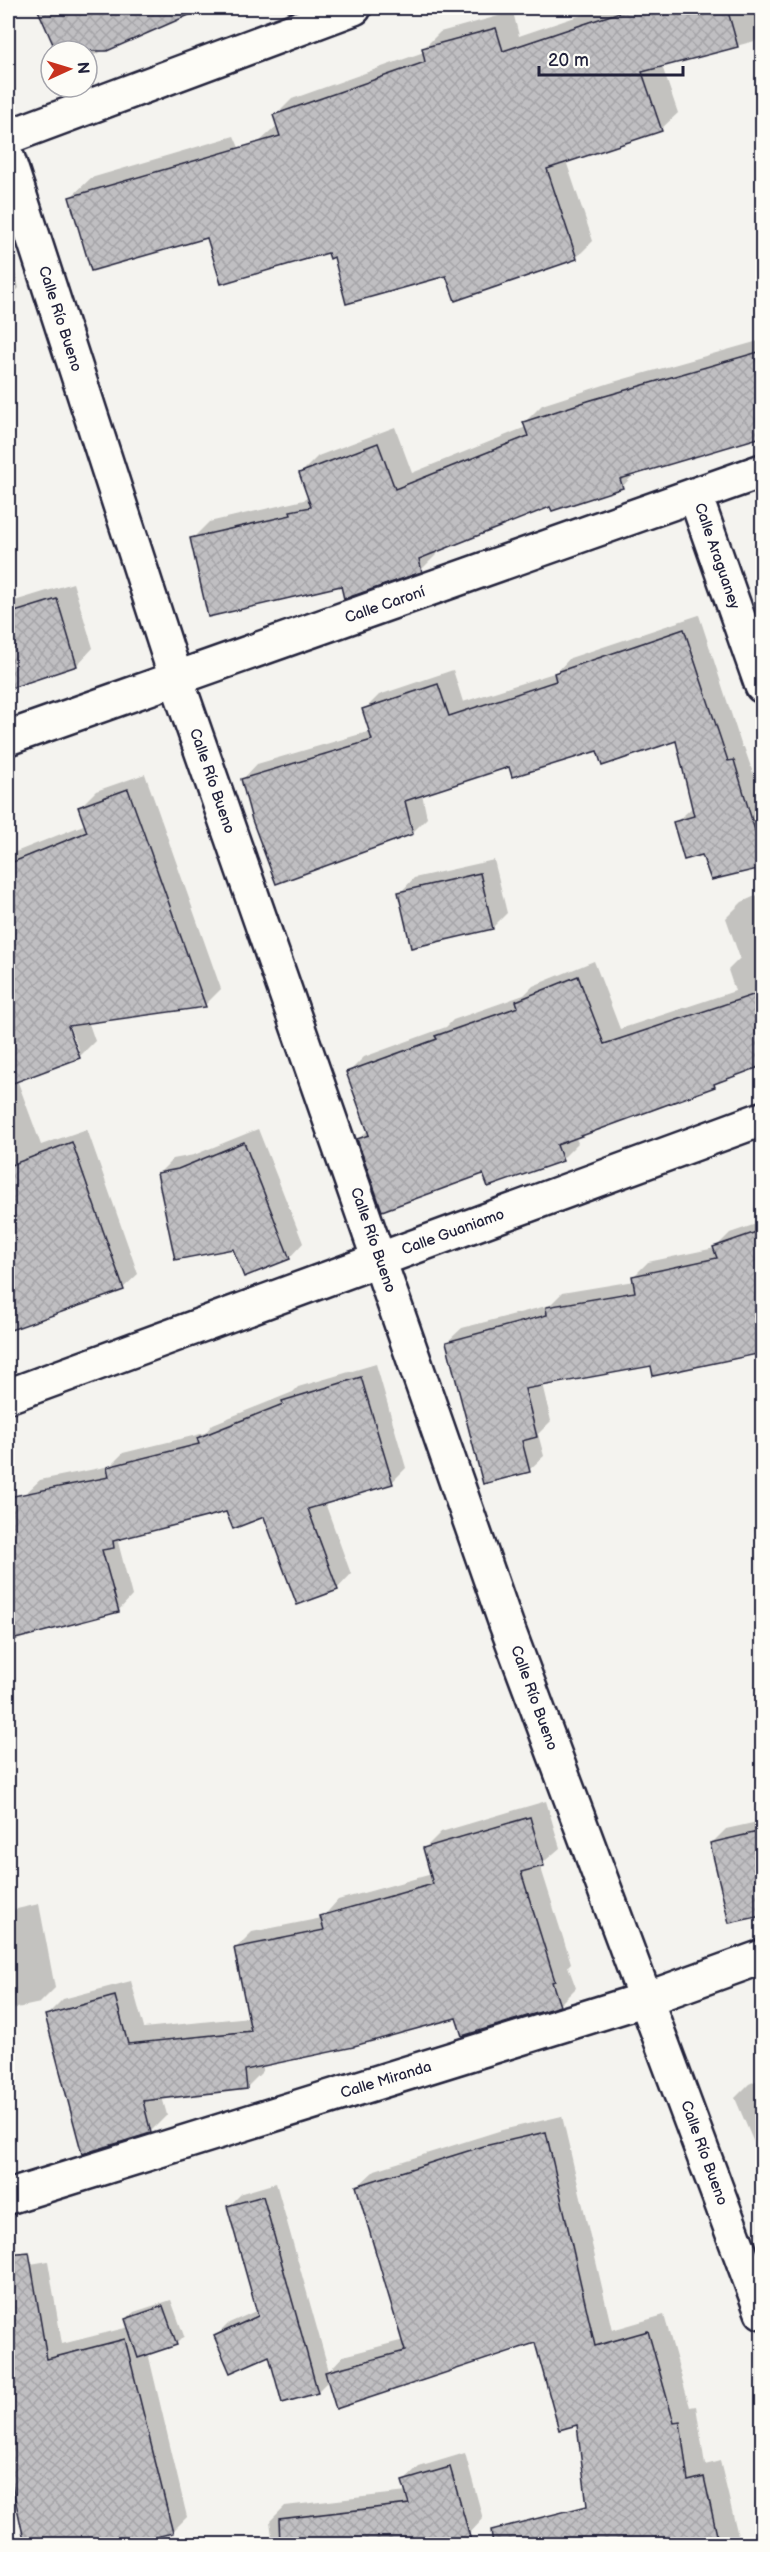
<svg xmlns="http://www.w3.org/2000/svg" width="770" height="2552" font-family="'Balsamiq Sans',sans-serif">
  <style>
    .shadow { fill: #0003; fill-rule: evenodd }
    .building { fill: url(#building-cross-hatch); stroke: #22223b; stroke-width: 1.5 }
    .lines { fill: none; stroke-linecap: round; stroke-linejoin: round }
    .minor-casing { stroke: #22223b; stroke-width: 38 }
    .minor { stroke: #fdfcf7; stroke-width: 33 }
    .labels { text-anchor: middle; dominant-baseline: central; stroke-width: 6; stroke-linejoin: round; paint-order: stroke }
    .street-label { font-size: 15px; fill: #22223b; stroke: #fdfcf7 }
  </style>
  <defs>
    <pattern id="building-cross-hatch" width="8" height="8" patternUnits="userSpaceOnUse" patternTransform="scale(1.5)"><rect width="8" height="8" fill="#c0bfc2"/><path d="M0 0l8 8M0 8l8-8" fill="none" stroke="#a5a4a8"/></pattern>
  </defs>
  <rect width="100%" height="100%" fill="#f4f3ef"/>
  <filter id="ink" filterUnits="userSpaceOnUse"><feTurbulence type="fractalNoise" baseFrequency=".0167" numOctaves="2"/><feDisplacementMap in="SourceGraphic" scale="12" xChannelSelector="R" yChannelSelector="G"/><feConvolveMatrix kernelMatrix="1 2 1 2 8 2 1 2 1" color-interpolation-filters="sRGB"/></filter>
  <g filter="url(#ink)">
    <g class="shadow">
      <path d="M38,8H174L175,10L158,27L87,58V51H57Z"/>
      <path d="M602,8H762V39L662,66L678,113L661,129L566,161L593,241L576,258L447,274L335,255L328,251L208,236L71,197L91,178L234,136L272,223L258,143L278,125L275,116L292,99L424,52L423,49L440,32L513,12L519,36Z"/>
      <path d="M8,242L19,288L8,299Z"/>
      <path d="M762,340V436L635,473L622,487L551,505L438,550V553L421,570L342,584L192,539L209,522L304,500L309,495L301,473L318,456L395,427L412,473L526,427L525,422L542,405L610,383Z"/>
      <path d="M8,342L12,356L8,361Z"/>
      <path d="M73,583L93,648L77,665L17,684L8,692V603Z"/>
      <path d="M762,598V626L755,606Z"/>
      <path d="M699,615L742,747H744L762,799V867L712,878L702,853L675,823L693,807L677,739L598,749L510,765L422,794L427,818L412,833L243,779L257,764L371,731L364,710L379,695L453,670L463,702L557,672L570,658Z"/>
      <path d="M145,774L221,989L205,1005L88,1021L95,1041L79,1057L15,1017L8,1019V855L86,824L80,807L96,791ZM66,1018L79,1050H75L64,1019Z"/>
      <path d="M494,860L507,913L492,928L400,893L414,878Z"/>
      <path d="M762,893V1066L575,1136L578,1143L562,1159L484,1172L358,1140L369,1129L348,1073L364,1057L446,1027L453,1020L524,995L533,986L594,961L620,1029L735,991L728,970L740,958L726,918L742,902Z"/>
      <path d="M12,1066L41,1145L87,1129L138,1274L123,1288L8,1329V1068Z"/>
      <path d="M258,1129L303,1243L289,1258L159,1173L173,1159L194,1155Z"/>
      <path d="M762,1222V1379L753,1353L652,1364L542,1384L551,1421L538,1434L544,1456L529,1470L447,1342L462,1328L550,1305L562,1293L634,1281V1276L648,1262L715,1248L730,1233Z"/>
      <path d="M376,1364L406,1468L392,1482L325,1503L351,1574L337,1589L265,1515L227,1511L124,1536L118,1542L132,1596L118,1611L8,1640V1508L27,1501L25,1494L40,1480L110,1466L123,1453L205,1433L213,1424L293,1392L298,1387Z"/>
      <path d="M546,1801L560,1848L540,1865L571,1963L568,1966L576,1988L559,2005L457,2016L262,2065L263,2071L247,2087L162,2097L167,2115L150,2132L47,2015L63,1999L131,1981L144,2028L250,2017L236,1948L252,1932L322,1918L338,1900L432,1874L425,1848L441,1832Z"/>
      <path d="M762,1821V1914L730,1921L712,1843L726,1829Z"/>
      <path d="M39,1904L55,1988L40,2003L8,2010V1911Z"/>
      <path d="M762,2078V2140L754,2143L735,2098L749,2084Z"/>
      <path d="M562,2116L612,2330L664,2315L690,2407L696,2406L705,2465L720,2461L740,2544H599L578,2423L536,2341L329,2380L318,2391L283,2401L270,2354L216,2336L229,2323L258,2310L228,2207L242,2193L276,2183L329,2371L343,2356L404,2340L358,2186L375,2170L502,2130Z"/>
      <path d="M48,2261L62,2344L129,2327L126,2319L134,2312L171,2300L184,2336L176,2344L148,2353L187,2517L172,2532L136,2540L137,2544H26L11,2478H8V2268Z"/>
      <path d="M465,2453L483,2519L469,2534L429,2544H273L270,2521L285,2506L407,2492L404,2481L419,2467Z"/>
    </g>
    <g class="building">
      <path d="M37,8H205L107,51H56Z"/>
      <path d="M632,8H727L738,47L642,72L662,131L547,169L577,259L455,301L446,276L346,304L334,257L330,259L328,253L221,284L207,238L91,271L69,197L280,136L273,115L425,62L422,48L496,28L503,51Z"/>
      <path d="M762,351V437L620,479L623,488L552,511L550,507L419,559L422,572L344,599L341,586L208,617L190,538L291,515L290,511L311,507L299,473L378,443L395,489L528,436L523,422L591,400Z"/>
      <path d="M57,599L77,666L8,689V614Z"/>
      <path d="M684,629L728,761L734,760L762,854V868L711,880L702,855L684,860L673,822L694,816L676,741L602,766L597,751L512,777L509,767L405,801L413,834L276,884L252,820L241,779L372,740L362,709L438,684L449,716L556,681L554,673Z"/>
      <path d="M128,789L206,1007L68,1026L80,1058L8,1085V864L87,832L78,807Z"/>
      <path d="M480,873L493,929L411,948L398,892Z"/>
      <path d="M578,976L604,1044L762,992V1066L714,1084L715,1087L557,1145L563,1161L488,1187L483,1174L382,1211L357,1139L369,1135L346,1072L437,1039L435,1036L518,1007L516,1001Z"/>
      <path d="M72,1142L124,1290L8,1331V1166Z"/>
      <path d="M244,1142L290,1259L244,1277L233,1249L175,1260L157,1173L178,1169Z"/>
      <path d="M762,1230V1353L653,1376L651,1366L525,1389L537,1437L522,1441L530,1472L483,1484L446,1342L547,1315L546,1307L635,1292L632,1276L717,1258L713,1247Z"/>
      <path d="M361,1377L393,1484L308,1509L338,1590L297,1605L264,1517L233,1529L226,1512L113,1541L114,1548L102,1550L119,1612L8,1641V1497L109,1477L107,1467L199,1444L197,1438L283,1404L282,1401Z"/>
      <path d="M530,1817L544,1866L521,1872L555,1981L552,1982L560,2006L462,2036L456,2018L354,2046V2047L245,2070L247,2089L143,2101L151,2133L82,2154L45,2015L115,1996L128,2044L251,2031L234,1948L324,1930L320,1916L433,1884L423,1848Z"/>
      <path d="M762,1831V1916L729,1923L710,1843Z"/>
      <path d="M546,2132L595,2346L648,2331L674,2423L680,2422L688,2481L704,2477L719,2544H493L491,2530L587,2506L577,2425L559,2430L535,2343L336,2409L325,2372L405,2351L356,2186L484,2146Z"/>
      <path d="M263,2196L318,2393L282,2403L269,2356L230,2373L214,2336L258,2316L227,2206Z"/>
      <path d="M29,2252L47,2359L125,2339L173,2533L125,2544H25L8,2467V2254Z"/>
      <path d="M163,2306L177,2345L138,2358L125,2319Z"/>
      <path d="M450,2467L472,2544H280L279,2519L409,2504L402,2481Z"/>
    </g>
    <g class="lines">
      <defs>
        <g id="minor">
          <path d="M8,137L354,8"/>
          <path d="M8,159L176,678L506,1624L762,2312"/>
          <path d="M695,495L762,686"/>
          <path d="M8,738L762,471"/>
          <path d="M8,1396L762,1119"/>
          <path d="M8,2197L646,1999L762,1957"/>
        </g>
      </defs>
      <use href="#minor" class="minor-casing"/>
      <use href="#minor" class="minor"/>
    </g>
  </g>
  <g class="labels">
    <g class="street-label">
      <text transform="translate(60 319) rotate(72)">Calle Río Bueno</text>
      <text transform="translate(717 556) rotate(71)">Calle Araguaney</text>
      <text transform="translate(385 605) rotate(-19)">Calle Caroní</text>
      <text transform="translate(212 781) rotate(71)">Calle Río Bueno</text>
      <text transform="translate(453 1232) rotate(-20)">Calle Guaniamo</text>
      <text transform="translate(373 1240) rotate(71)">Calle Río Bueno</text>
      <text transform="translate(534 1698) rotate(70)">Calle Río Bueno</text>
      <text transform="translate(386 2080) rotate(-17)">Calle Miranda</text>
      <text transform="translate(704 2153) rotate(70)">Calle Río Bueno</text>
    </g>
  </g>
  <rect width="770" height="2552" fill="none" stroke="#fdfcf7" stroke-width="30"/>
  <rect x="15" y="15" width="740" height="2522" fill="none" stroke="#22223b" stroke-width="2" filter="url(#ink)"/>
  <g transform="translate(69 69) rotate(86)"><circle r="28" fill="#fdfcf7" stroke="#a5a5ac" stroke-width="1.5"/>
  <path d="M0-4.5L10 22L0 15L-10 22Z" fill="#c8321e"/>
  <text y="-9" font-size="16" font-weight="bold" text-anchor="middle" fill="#22223b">N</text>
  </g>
  <path d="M539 66v9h144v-9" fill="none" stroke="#22223b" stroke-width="3"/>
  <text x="548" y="66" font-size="18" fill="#22223b" stroke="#fdfcf7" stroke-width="4.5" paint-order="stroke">20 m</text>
</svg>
